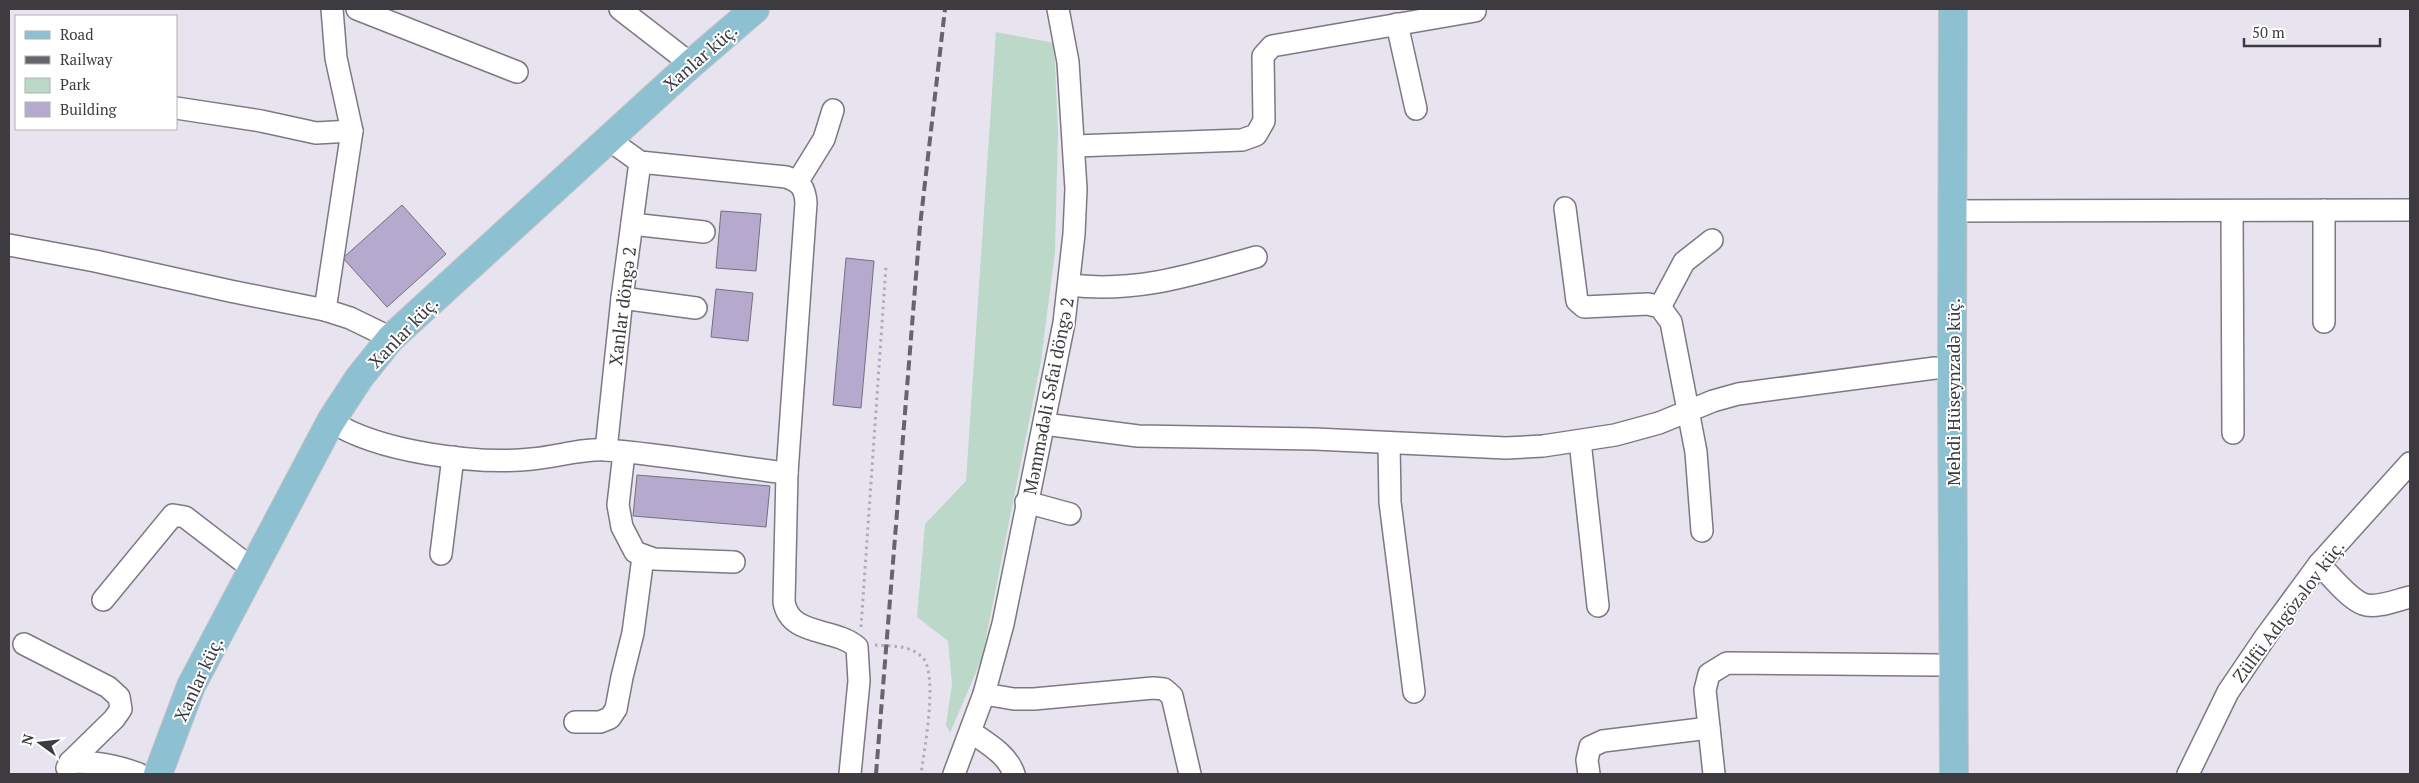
<svg xmlns="http://www.w3.org/2000/svg" width="2419" height="783" font-family="'PT Serif',serif">
  <style>
    .green { fill: #bcd8c9 }
    .building { fill: #b5aace; stroke: #73707b }
    .lines { fill: none; stroke-linecap: round; stroke-linejoin: round }
    .minor-casing { stroke: #7c7984; stroke-width: 24 }
    .major-casing { stroke: #c5c4c6; stroke-width: 30 }
    .path { stroke: #afacb6; stroke-width: 3; stroke-dasharray: 2.5 4; stroke-linecap: butt }
    .minor { stroke: #fff; stroke-width: 21 }
    .major { stroke: #8dc0d1; stroke-width: 28 }
    .rail { stroke: #67656b; stroke-width: 4; stroke-dasharray: 10 5; stroke-linecap: butt }
    .labels { text-anchor: middle; dominant-baseline: central; stroke-width: 4; stroke-linejoin: round; paint-order: stroke }
    .street-label { font-size: 18px; fill: #3d3b40; stroke: #fff }
  </style>
  <rect width="100%" height="100%" fill="#e7e4f0"/>
  <path class="green" d="M996,32L1054,43L1058,132L1055,252L1041,361L982,658L950,733L946,725L952,684L948,641L917,617L925,524L966,481Z"/>
  <g class="building">
    <path d="M402,205L446,254L387,307L343,258Z"/>
    <path d="M721,211L761,214L756,271L716,268Z"/>
    <path d="M846,258L874,261L861,408L833,405Z"/>
    <path d="M716,289L753,293L748,341L711,337Z"/>
    <path d="M637,475L770,486L766,527L633,516Z"/>
  </g>
  <g class="lines">
    <defs>
      <g id="minor">
        <path d="M357,9L517,72"/>
        <path d="M620,9L691,64"/>
        <path d="M1397,24L1416,109"/>
        <path d="M176,108L261,121L316,133L352,131"/>
        <path d="M608,139L640,162L786,177C801,182 805,188 806,203L787,473L784,602C790,637 834,627 857,647L859,681L850,774"/>
        <path d="M1075,146L1242,140L1256,135L1264,121L1263,56L1272,46L1475,11"/>
        <path d="M798,181L824,139L833,110"/>
        <path d="M1565,208L1577,301L1584,307L1648,304L1660,307L1671,322L1696,452L1702,531"/>
        <path d="M1953,211L2410,210"/>
        <path d="M2232,211L2233,433"/>
        <path d="M632,224L704,232"/>
        <path d="M9,245L95,261L230,291L325,310L350,318L391,338"/>
        <path d="M1069,285C1138,293 1191,275 1256,257"/>
        <path d="M622,298L696,308"/>
        <path d="M1660,307L1684,262L1712,240"/>
        <path d="M325,310L352,131L336,58L332,9"/>
        <path d="M2324,322V210"/>
        <path d="M331,421C377,452 478,465 532,459C557,457 583,448 607,450C667,455 728,466 787,473"/>
        <path d="M1044,424L1138,436L1315,439L1506,448L1543,446L1615,435L1659,423L1713,401L1738,394L1935,368"/>
        <path d="M1580,441L1598,606"/>
        <path d="M1389,443L1390,502L1414,692"/>
        <path d="M606,450L622,298L640,162"/>
        <path d="M624,453L618,505L622,527L635,552L654,559L734,562"/>
        <path d="M1026,502L1070,514"/>
        <path d="M441,554L453,457"/>
        <path d="M2319,564C2330,575 2349,599 2363,604C2376,609 2397,600 2410,597"/>
        <path d="M103,600L173,515L185,517L254,570"/>
        <path d="M24,644L108,687L119,697L121,709L114,719L70,762"/>
        <path d="M984,694L1014,699H1034L1153,688L1164,689L1172,696L1190,774"/>
        <path d="M575,722H600L610,718L616,709L622,677L633,633L643,557"/>
        <path d="M971,732C988,744 1007,754 1014,774"/>
        <path d="M67,768L70,762C96,762 115,765 139,774"/>
        <path d="M954,774L984,694L1003,624L1064,323L1074,234L1076,189L1068,62L1058,9"/>
        <path d="M1589,774L1587,760L1590,747L1603,741L1709,728"/>
        <path d="M1714,774L1705,690L1709,674L1727,663L1937,665"/>
        <path d="M2188,774L2228,692L2266,636L2319,564L2410,463"/>
      </g>
      <g id="major">
        <path d="M1953,9L1952,367L1954,774"/>
        <path d="M158,774L191,686L331,421L359,378L391,338L691,64L755,9"/>
      </g>
    </defs>
    <use href="#minor" class="minor-casing"/>
    <use href="#major" class="major-casing"/>
    <g class="path">
      <path d="M861,627L886,266"/>
      <path d="M875,645C891,646 910,645 922,657C939,673 924,751 921,774"/>
    </g>
    <use href="#minor" class="minor"/>
    <use href="#major" class="major"/>
    <path class="rail" d="M876,774L920,226L945,9"/>
  </g>
  <g class="labels">
    <g class="street-label">
      <text transform="translate(700 57) rotate(-41)">Xanlar küç.</text>
      <text transform="translate(622 306) rotate(-83)">Xanlar döngə 2</text>
      <text transform="translate(403 332) rotate(-46)">Xanlar küç.</text>
      <text transform="translate(1953 392) rotate(-90)">Mehdi Hüseynzadə küç.</text>
      <text transform="translate(1048 396) rotate(-79)">Məmmədəli Səfai döngə 2</text>
      <text transform="translate(2288 611) rotate(-53)">Zülfü Adıgözəlov küç.</text>
      <text transform="translate(198 679) rotate(-65)">Xanlar küç.</text>
    </g>
  </g>
  <rect width="2419" height="783" fill="none" stroke="#3d3b40" stroke-width="20"/>
  <rect x="15" y="15" width="162" height="115" fill="#ffffff" stroke="#b1b1b3"/>
  <rect x="25" y="31" width="25" height="8" fill="#8dc0d1" stroke="#b1b1b3"/>
  <text x="60" y="40" font-size="15" fill="#3d3b40">Road</text>
  <rect x="25" y="56" width="25" height="8" fill="#67656b" stroke="#b1b1b3"/>
  <text x="60" y="65" font-size="15" fill="#3d3b40">Railway</text>
  <rect x="25" y="78" width="25" height="15" fill="#bcd8c9" stroke="#b1b1b3"/>
  <text x="60" y="90" font-size="15" fill="#3d3b40">Park</text>
  <rect x="25" y="102" width="25" height="15" fill="#b5aace" stroke="#b1b1b3"/>
  <text x="60" y="115" font-size="15" fill="#3d3b40">Building</text>
  <g transform="translate(40 743) rotate(285)" stroke="#ffffff" stroke-width="4" paint-order="stroke">
  <path d="M0-4L9 19L0 12L-9 19Z" fill="#3d3b40"/>
  <text y="-8" font-size="14" font-weight="bold" text-anchor="middle" fill="#3d3b40">N</text>
  </g>
  <path d="M2244 38v8h136v-8" fill="none" stroke="#3d3b40" stroke-width="2.5"/>
  <text x="2252" y="38" font-size="15" fill="#3d3b40" stroke="#ffffff" stroke-width="4" paint-order="stroke">50 m</text>
</svg>
